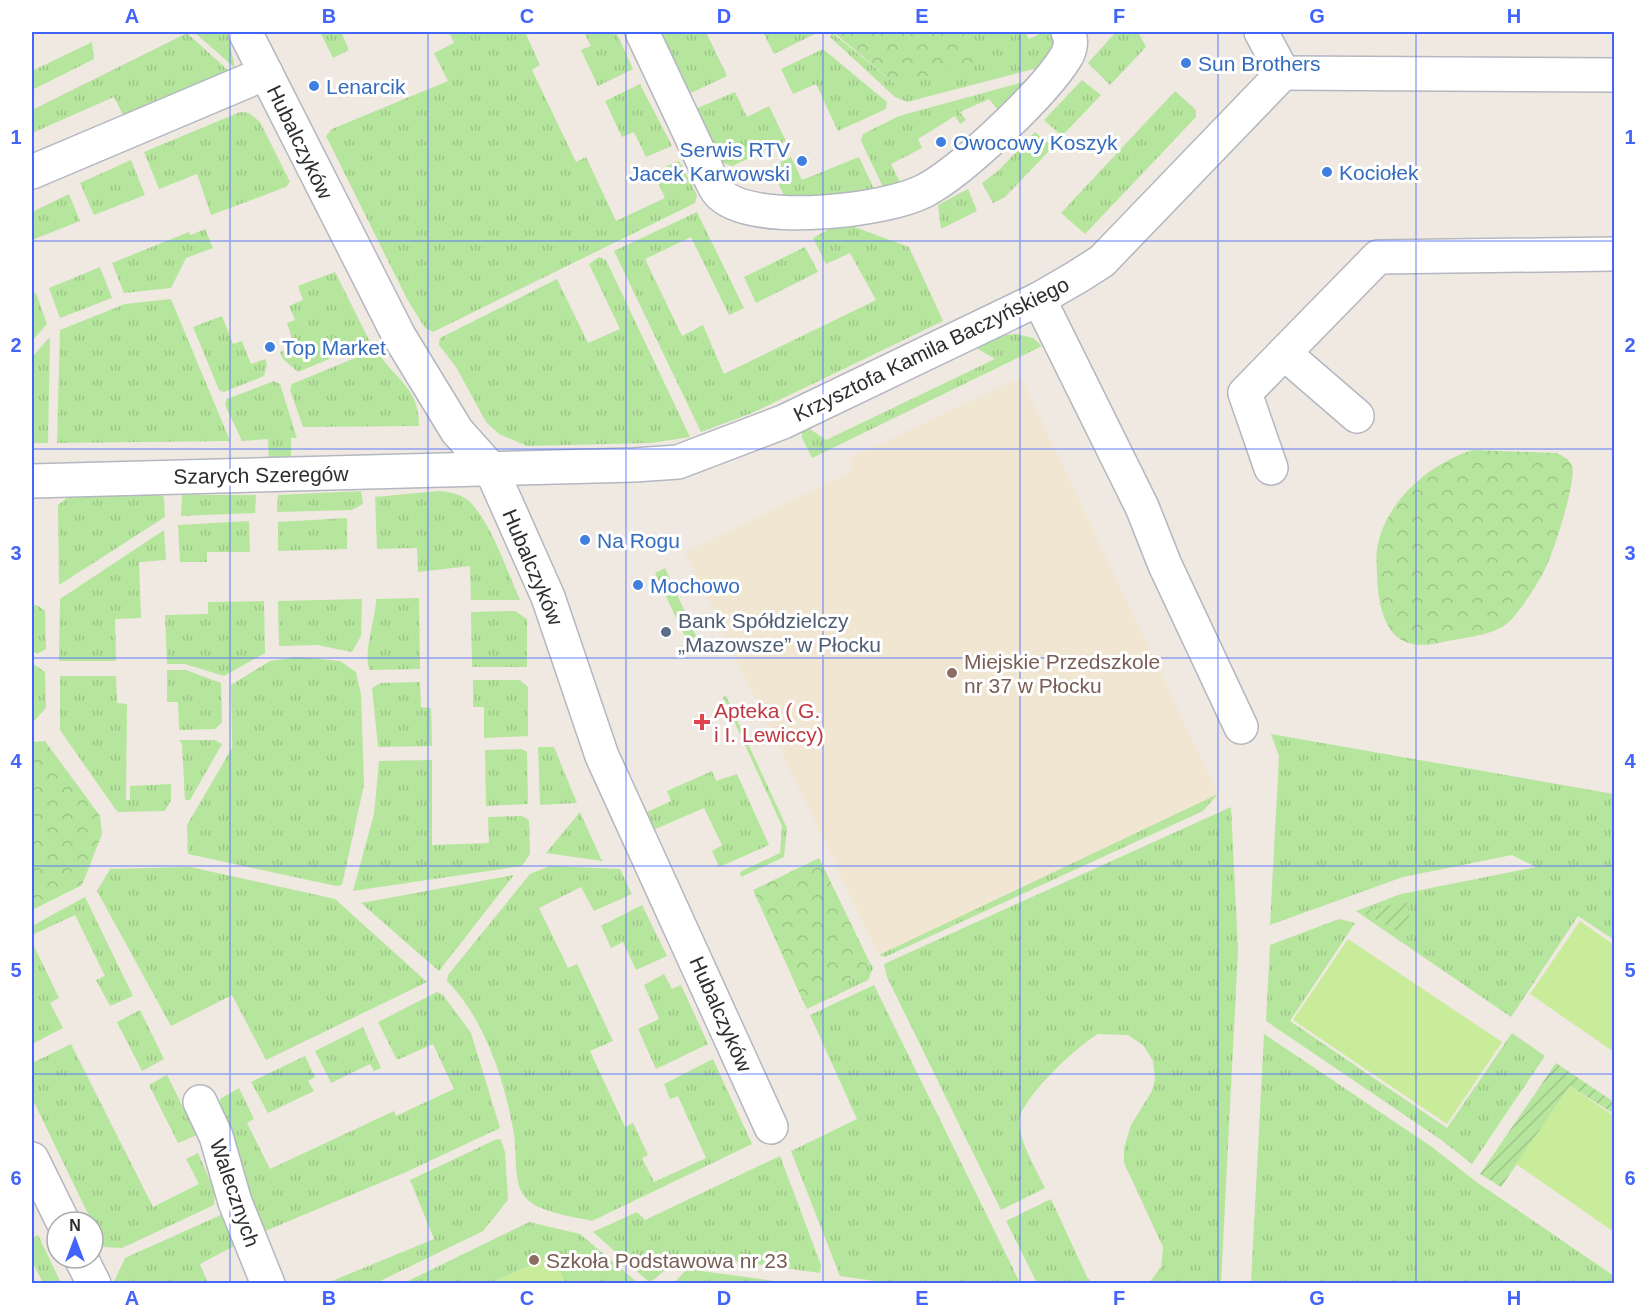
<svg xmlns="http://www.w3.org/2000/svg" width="1646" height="1315" font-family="Helvetica,sans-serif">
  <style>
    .education { fill: #f0e6d1 }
    .grass { fill: url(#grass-tufts) }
    .park { fill: url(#park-crowns) }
    .garden { fill: url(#garden-furrows) }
    .pitch { fill: #c9ec9a }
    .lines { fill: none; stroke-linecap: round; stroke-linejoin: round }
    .street-casing { stroke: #b4b7c1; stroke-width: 36 }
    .street { stroke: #fff; stroke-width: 33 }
    .grid { fill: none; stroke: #4264fb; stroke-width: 1.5; stroke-opacity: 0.55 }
    .shop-dot { fill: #3f7fe0; stroke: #fff; stroke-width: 2 }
    .service-dot { fill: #5c6f8a; stroke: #fff; stroke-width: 2 }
    .education-dot { fill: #8d6e63; stroke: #fff; stroke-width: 2 }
    .health-dot { fill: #e0444e; stroke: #fff; stroke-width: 2 }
    .labels { text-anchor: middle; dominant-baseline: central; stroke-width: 6; stroke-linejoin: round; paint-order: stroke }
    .shop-label { font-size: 21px; fill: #366cbe; stroke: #fff; text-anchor: start }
    .street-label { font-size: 21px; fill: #2e2e2e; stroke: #fff }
    .service-label { font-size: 21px; fill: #4e5e75; stroke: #fff; text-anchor: start }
    .education-label { font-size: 21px; fill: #785e54; stroke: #fff; text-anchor: start }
    .health-label { font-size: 21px; fill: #be3a42; stroke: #fff; text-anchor: start }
    .neatline { fill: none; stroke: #4264fb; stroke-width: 2 }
    .grid-label { font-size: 20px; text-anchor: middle; font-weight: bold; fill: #4264fb }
  </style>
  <defs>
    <pattern id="grass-tufts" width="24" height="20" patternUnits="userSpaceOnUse" patternTransform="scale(1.5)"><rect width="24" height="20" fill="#b6e59e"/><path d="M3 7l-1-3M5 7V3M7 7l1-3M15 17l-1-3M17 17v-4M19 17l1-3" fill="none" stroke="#9dc588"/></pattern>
    <pattern id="park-crowns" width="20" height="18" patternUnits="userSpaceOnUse" patternTransform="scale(1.5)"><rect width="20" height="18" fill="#b6e59e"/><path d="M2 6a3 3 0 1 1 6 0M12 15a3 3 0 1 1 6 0" fill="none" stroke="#9dc588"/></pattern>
    <pattern id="garden-furrows" width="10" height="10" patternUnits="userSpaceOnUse" patternTransform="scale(1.5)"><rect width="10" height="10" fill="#b6e59e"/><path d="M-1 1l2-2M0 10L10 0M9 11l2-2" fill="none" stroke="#9dc588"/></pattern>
  </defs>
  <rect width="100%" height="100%" fill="#efe9e1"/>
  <path class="education" d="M1021,377L1218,794L879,955L685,552L853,471L848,459Z"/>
  <g class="grass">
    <path d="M194,32H227L235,68Z"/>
    <path d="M320,32H341L349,50L333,58Z"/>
    <path d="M449,32H525L540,65L532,70L576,162L586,157L616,221L665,198L653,172L679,161L697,195L695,203L433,332L425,328L407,299L326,136L332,129L448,81L434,53L454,43Z"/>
    <path d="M584,32H616L633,69L598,86L581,50L591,46Z"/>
    <path d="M660,32H706L727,76L691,93Z"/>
    <path d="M763,32H819L774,54Z"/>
    <path d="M964,32H1025L1029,39L1044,32H1053V51L1045,66L907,102L895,97L830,37L832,33L897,85L977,60Z"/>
    <path d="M1116,32H1138L1146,47L1110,85L1088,63Z"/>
    <path d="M187,33L231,73L127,123L114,97L32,133V110Z"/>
    <path d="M92,42L94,59L32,90V71Z"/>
    <path d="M823,49L887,102L886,109L838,131L816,84L793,94L781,69Z"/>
    <path d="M1031,80L1001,114L989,99L960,112L966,120L960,124L955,116L918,139L922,148L891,164L903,188L884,189L861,141L863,134L899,116Z"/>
    <path d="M1082,80L1101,95L1062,136L1044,120Z"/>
    <path d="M640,84L672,146L646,157L634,132L622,137L605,101Z"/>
    <path d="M1175,91L1196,110V117L1085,234L1061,213Z"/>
    <path d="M735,92L747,117L769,106L786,141L732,166L718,161L693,110Z"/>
    <path d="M240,112L249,113L260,122L290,182L286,187L211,215L197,174L159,189L144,152Z"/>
    <path d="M1035,132L1053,147L1005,197L993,203L982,183L998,171Z"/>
    <path d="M791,157L802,180L859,157L875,191L785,197L770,168Z"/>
    <path d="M131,160L145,195L94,215L80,183Z"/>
    <path d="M968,189L977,211L941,229L938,205Z"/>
    <path d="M69,194L80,221L32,240V212Z"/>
    <path d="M697,212L744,308L729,315L691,237L645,259L682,336L703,325L724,374L876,300L850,253L826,264L813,238L833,227L849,225L909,247L943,321L752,413L701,432L614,251Z"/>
    <path d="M205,229L213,248L186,258L171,288L124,293L112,263L189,232L191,235Z"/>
    <path d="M805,247L818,272L756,303L744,277Z"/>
    <path d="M599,257L606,260L690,437L651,443L527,446L499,434L486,422L456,367L439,345L440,338L557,279L588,343L620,329L589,264Z"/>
    <path d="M100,267L112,298L60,318L49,288Z"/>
    <path d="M335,272L370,342L298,372L283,359L280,352L295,347L287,323L295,320L289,306L303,300L298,286Z"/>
    <path d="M36,293L47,324L32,341V295Z"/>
    <path d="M171,299L230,441L57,443L60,330L125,304Z"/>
    <path d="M222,316L233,344L242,341L251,364L265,359L267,365L264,376L224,392L219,390L193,327Z"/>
    <path d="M1017,334L1033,338L1042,346L812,458L802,438V431L807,427L826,440L995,359L971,345L990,336Z"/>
    <path d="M50,337L48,443H32V357Z"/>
    <path d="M372,351H377C396,381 419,387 419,426L303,427L290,390L292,384Z"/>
    <path d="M274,381L280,384L297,438H291V463H269L268,439L242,441L225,405L227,399Z"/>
    <path d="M361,491L363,504L352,510L277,512L278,495Z"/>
    <path d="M438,491C451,492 463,494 472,504C493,528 507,571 520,600H471L470,566L418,572L417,548L377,549L375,497Z"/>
    <path d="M104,493L157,494L164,497L165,517L59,585L58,505L67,498Z"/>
    <path d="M182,495H256L255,513L181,516Z"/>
    <path d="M347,518V549L278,551V522Z"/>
    <path d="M249,521L250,552H207V562H180L178,525Z"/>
    <path d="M164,530L166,560L139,562L141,618L115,619L116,661H59L60,599Z"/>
    <path d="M665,568L696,636L688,643L655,573Z"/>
    <path d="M419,598L420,669L370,670C362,654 376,619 376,599Z"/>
    <path d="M362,599L361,636L352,652L317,645L279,646L278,601Z"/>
    <path d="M264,601L265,653L224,676L185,664H167L165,615L208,614V602Z"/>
    <path d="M37,605L45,611L46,649L37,654L32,650V606Z"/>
    <path d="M515,611L527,619V667H472L471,612Z"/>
    <path d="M298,657L340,661L356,672L361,695L364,785L342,885L336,886L188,854L187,825L232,748L231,685L270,661Z"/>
    <path d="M32,663L45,672L46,708L32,723Z"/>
    <path d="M167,670H186L221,683L222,722L215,729L179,730L178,702H167Z"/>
    <path d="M60,676H116L117,703L127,704L126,800H130V786L171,784V800L165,811L119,812L116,810L60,730Z"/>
    <path d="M473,680H520L528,687V736L484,738V707H473Z"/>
    <path d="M420,682L421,707L431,708L432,746L378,747L372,688L381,683Z"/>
    <path d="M726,696L787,828L784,857L741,877L740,872L780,853L782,826L723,697Z"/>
    <path d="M1271,734L1614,794V940L1578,916L1511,1017L1356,911L1401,894L1536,867L1512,855L1403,877L1270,925L1279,756Z"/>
    <path d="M179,740H215L222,744L190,800H185L182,744Z"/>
    <path d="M538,747H554L577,803L540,805Z"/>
    <path d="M522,749L527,752L528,804L486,806L485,750Z"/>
    <path d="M432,760V845L489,843L488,817L522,816L529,820L530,854L522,866L353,891L374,814L379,761Z"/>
    <path d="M712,771L716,781L737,774L769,845L719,867L712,851L722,845L704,808L653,830L647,812L671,801L667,791Z"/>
    <path d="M1218,794L1203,811L885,957L879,955Z"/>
    <path d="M1231,807L1238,950L1221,1283H1149L1161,1267L1163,1247L1124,1163V1148L1131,1125L1152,1091L1155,1079L1153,1061L1143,1045L1128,1035L1098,1034C1078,1045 1018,1101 1019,1123C1021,1145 1036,1169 1045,1188L1001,1210L887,977L884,964Z"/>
    <path d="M580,812L602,861L546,853Z"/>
    <path d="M550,866L620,869L632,894L594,911L581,887L539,908L568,968L577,964L613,1041L590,1051L625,1127L633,1123L648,1155L642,1158L654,1182L706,1158L678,1096L670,1099L664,1084L713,1059L752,1144L592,1221C573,1216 537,1213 524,1196C513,1181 517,1152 514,1134C505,1082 485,1019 447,981L448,975L530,874Z"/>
    <path d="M190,867L335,899L427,982L266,1060L232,995L171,1026L97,891L110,869Z"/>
    <path d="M514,875L439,971L361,903Z"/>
    <path d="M85,897L133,996L110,1006L96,980L105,976L75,915L32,935V926Z"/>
    <path d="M642,905L667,956L636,970L623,942L611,948L601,926Z"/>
    <path d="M1339,919L1355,923L1290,1021L1447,1128L1512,1033L1545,1056L1472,1164L1440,1139L1266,1021L1270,945Z"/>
    <path d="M32,942L59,998L50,1003L63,1028L32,1044Z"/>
    <path d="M869,961L873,968L868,980L807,1009L802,999L862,973Z"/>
    <path d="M664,974L672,989L681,985L708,1044L656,1069L638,1029L659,1019L644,985Z"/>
    <path d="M874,985L1020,1283L896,1284L840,1276L791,1151L857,1119L810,1015Z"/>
    <path d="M437,992L443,995L471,1033L500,1128L406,1172L258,1234L222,1127L220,1099L239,1088L254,1119L247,1123L270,1169L394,1111L396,1116L454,1089L433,1044L397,1060L378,1022Z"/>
    <path d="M140,1010L164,1059L142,1071L117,1022Z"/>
    <path d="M363,1027L381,1068L374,1071L370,1064L331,1083L315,1051Z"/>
    <path d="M1264,1034L1432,1147L1475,1181L1614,1276V1283H1251Z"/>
    <path d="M71,1044L153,1207L199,1184L186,1159L198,1153L215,1192L214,1205L122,1248L104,1247L32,1098V1063Z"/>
    <path d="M305,1056L315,1077L308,1081L314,1091L268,1113L251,1082Z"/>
    <path d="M167,1075L197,1135L178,1143L149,1085Z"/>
    <path d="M497,1139L501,1140L505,1152L508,1200L483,1231L376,1283H327L434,1239L410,1180Z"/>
    <path d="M780,1156L821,1265L820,1273L683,1254L650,1283L593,1232L637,1212L645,1220Z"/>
    <path d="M1051,1199L1087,1277L1093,1283H1037L1006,1221Z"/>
    <path d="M232,1210L240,1243L200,1264L208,1283H154L152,1281L144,1283L113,1284L125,1258Z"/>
    <path d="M529,1222L580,1234L638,1283H565L552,1256L491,1283L402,1284Z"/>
    <path d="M38,1235L61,1283H43L32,1261V1238Z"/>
    <path d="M687,1269L789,1283H674Z"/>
  </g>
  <g class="park">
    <path d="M833,32H964L978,61L897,85Z"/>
    <path d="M1473,450L1556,453C1563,456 1570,459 1572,467C1577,480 1552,558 1544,571C1537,585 1517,617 1504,626C1488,636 1461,638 1443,642C1423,647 1402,647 1390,629C1380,613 1378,594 1377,576C1377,564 1375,552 1379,540C1390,497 1433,462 1473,450Z"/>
    <path d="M45,741L100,816L102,834L82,885L32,910V742Z"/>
    <path d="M819,858L869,961L862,973L802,999L753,890Z"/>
  </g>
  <g class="garden">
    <path d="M1407,901L1409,918L1404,935L1362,912Z"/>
    <path d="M1556,1063L1614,1102V1114L1570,1086L1501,1187L1480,1174Z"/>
  </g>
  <g class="pitch">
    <path d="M1580,921L1614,945V1052L1530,994Z"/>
    <path d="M1348,939L1502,1042L1447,1124L1293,1020Z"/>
    <path d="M1570,1086L1614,1116V1232L1516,1164Z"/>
    <path d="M553,1256L565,1283H491Z"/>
  </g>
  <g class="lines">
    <defs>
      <g id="street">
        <path d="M245,32L399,336L457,431L491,469L548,597L602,756L771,1127"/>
        <path d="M642,32C662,74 682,116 702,159C707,169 713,188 721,195C756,226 885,211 924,191C961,172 1044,93 1066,57C1071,49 1072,40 1068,32"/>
        <path d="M1283,73L1614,75"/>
        <path d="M32,172L266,73"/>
        <path d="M1039,299L1142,507L1165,565L1241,727"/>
        <path d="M1284,353L1357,416"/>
        <path d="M1271,468L1245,393L1378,257L1614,254"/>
        <path d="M32,481L634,465L678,462L783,422L1039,299L1077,277L1102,261L1283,73L1261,32"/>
        <path d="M200,1102L216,1136L235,1202L268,1284"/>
        <path d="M32,1159L63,1222"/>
        <path d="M81,1258L94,1284"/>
      </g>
    </defs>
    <use href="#street" class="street-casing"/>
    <use href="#street" class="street"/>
  </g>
  <path class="grid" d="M230,32V1284M428,32V1284M626,32V1284M823,32V1284M1020,32V1284M1218,32V1284M1416,32V1284M32,241H1614M32,449H1614M32,658H1614M32,866H1614M32,1074H1614"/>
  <g class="shop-dot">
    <circle cx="1186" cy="63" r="6"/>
    <circle cx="314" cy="86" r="6"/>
    <circle cx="941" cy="142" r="6"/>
    <circle cx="802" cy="161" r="6"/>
    <circle cx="1327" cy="172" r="6"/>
    <circle cx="270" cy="347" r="6"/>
    <circle cx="585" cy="540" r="6"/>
    <circle cx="638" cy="585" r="6"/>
  </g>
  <circle class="service-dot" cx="666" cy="632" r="6"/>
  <g class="education-dot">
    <circle cx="952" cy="673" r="6"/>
    <circle cx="534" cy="1260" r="6"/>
  </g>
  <path class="health-dot" d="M699 713h6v6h6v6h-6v6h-6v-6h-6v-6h6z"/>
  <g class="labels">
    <g class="shop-label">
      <text x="1198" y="63">Sun Brothers</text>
      <text x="326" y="86">Lenarcik</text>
      <text x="953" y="142">Owocowy Koszyk</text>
      <text x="790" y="149" text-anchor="end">Serwis RTV<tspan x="790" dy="24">Jacek Karwowski</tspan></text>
      <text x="1339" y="172">Kociołek</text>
      <text x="282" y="347">Top Market</text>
      <text x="597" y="540">Na Rogu</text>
      <text x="650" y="585">Mochowo</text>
    </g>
    <g class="street-label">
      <text transform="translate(300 142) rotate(64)">Hubalczyków</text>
      <text transform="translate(931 349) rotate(-26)">Krzysztofa Kamila Baczyńskiego</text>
      <text transform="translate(261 475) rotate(-1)">Szarych Szeregów</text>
      <text transform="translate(533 567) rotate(67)">Hubalczyków</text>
      <text transform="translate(721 1014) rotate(66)">Hubalczyków</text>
      <text transform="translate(235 1193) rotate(71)">Walecznych</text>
    </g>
    <g class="service-label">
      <text x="678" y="620">Bank Spółdzielczy<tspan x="678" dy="24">„Mazowsze” w Płocku</tspan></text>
    </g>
    <g class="education-label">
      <text x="964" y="661">Miejskie Przedszkole<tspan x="964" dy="24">nr 37 w Płocku</tspan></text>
      <text x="546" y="1260">Szkoła Podstawowa nr 23</text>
    </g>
    <g class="health-label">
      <text x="714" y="710">Apteka ( G.<tspan x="714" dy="24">i I. Lewiccy)</tspan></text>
    </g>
  </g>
  <rect width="1646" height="1315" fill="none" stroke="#ffffff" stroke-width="66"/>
  <g transform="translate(75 1240)"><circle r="28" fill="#ffffff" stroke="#ababab" stroke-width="1.5"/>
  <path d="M0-4.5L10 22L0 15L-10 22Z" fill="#4264fb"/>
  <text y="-9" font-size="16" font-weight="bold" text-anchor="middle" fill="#2e2e2e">N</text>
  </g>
  <rect x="33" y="33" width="1580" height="1249" class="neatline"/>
  <g class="grid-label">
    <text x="132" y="23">A</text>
    <text x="329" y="23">B</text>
    <text x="527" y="23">C</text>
    <text x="724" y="23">D</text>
    <text x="922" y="23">E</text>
    <text x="1119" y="23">F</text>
    <text x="1317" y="23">G</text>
    <text x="1514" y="23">H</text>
    <text x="16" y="144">1</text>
    <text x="1630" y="144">1</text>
    <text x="16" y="352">2</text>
    <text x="1630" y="352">2</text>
    <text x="16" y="560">3</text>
    <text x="1630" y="560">3</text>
    <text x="16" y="768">4</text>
    <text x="1630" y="768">4</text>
    <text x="16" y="977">5</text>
    <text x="1630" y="977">5</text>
    <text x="16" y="1185">6</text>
    <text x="1630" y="1185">6</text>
    <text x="132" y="1305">A</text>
    <text x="329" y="1305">B</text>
    <text x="527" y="1305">C</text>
    <text x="724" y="1305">D</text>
    <text x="922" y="1305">E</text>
    <text x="1119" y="1305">F</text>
    <text x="1317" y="1305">G</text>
    <text x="1514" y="1305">H</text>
  </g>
</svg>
